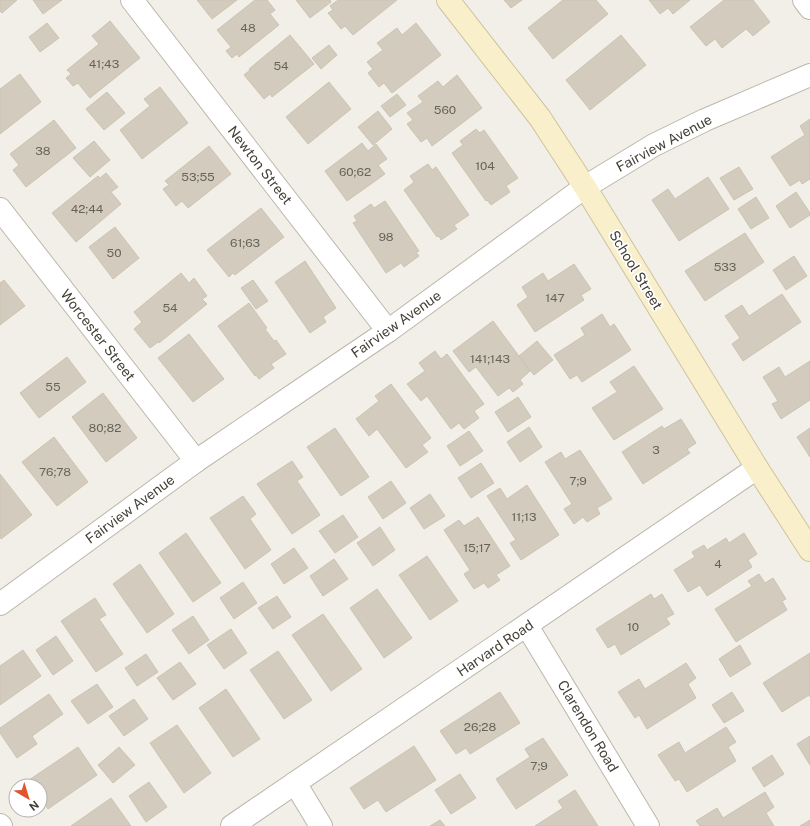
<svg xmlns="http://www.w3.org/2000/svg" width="810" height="826" font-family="'Public Sans',sans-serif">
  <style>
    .building { fill: #d2cbbe; stroke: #ccc4b2 }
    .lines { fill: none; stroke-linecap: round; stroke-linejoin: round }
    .street-casing { stroke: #bcb7ab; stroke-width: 24 }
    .secondary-casing { stroke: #cdc39c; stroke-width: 24 }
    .street { stroke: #fff; stroke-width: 22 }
    .secondary { stroke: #f9f0cb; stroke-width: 22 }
    .labels { text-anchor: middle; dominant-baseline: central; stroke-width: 3.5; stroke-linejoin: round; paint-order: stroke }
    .number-label { font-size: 12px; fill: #686359 }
    .street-label { font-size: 14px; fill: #444037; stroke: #fff }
  </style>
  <rect width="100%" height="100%" fill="#f2efe8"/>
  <g class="building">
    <path d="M0,0H17L2,13L0,11Z"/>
    <path d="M33,0H62L43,14Z"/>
    <path d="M197,0H237L212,19Z"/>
    <path d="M255,0H267L275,10L270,14L279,25L239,57L237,54L232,58L226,51L231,47L217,30Z"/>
    <path d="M296,0H330L331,2L310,18Z"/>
    <path d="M338,0H397L353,35L345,26L341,29L328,13L333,10L330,6Z"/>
    <path d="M504,0H522L511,8Z"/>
    <path d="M563,0H596L608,14L553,59L528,28Z"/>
    <path d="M649,0H690L673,14L668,8L660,14Z"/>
    <path d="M724,0H753L770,22L753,36L746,29L722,48L715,39L706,46L690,27Z"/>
    <path d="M110,21L140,58L90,98L78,83L73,86L66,78L71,74L67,70L99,44L92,36Z"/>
    <path d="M47,23L59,38L40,52L29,37Z"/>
    <path d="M416,23L441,55L392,93L384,83L379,87L368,73L373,69L367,62L383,50L377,43L397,28L402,35Z"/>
    <path d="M290,35L314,64L272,97L270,94L264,99L244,75L250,70L249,69Z"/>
    <path d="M621,35L646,65L590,110L566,80Z"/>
    <path d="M329,45L337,55L321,69L312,58Z"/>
    <path d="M20,74L41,102L0,134V89Z"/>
    <path d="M457,75L482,108L432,146L427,138L421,142L407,124L413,120L407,113L423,102L418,96L438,81L443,87Z"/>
    <path d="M329,82L351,109L308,144L286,117Z"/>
    <path d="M160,87L188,123L142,159L120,130L150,106L144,99Z"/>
    <path d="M107,92L125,113L104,130L86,109Z"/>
    <path d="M397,94L406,105L390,117L381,106Z"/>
    <path d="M378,111L392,129L373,145L358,127Z"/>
    <path d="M810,119V179L802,184L800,180L790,186L771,157L805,135L800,126Z"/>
    <path d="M54,120L76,148L26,187L13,170L19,165L10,154Z"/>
    <path d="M476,129L480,133L484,130L518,178L506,186L510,192L491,205L487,200L486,201L452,153L463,145L460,141Z"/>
    <path d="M94,141L110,160L90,177L73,158Z"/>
    <path d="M362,143L368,151L376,144L387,159L378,165L385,174L347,201L325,171Z"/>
    <path d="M209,146L231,174L188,208L182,201L176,206L163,189L169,185L165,181Z"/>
    <path d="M428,164L432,170L436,167L469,215L454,225L457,229L441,240L439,236L437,237L404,190L414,182L410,176Z"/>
    <path d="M739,167L753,189L734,200L720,178Z"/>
    <path d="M106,173L118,187L111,192L121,204L76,242L52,213L98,176L100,178Z"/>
    <path d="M708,177L729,209L679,241L652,200L668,189L675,199Z"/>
    <path d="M796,192L810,213V215L790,228L776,206Z"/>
    <path d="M756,197L769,218L751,229L738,209Z"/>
    <path d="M385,201L419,251L416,252L419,256L404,267L401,263L386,273L353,223L357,221L354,216L371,204L374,208Z"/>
    <path d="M261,208L284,237L235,275L233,273L229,277L207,250Z"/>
    <path d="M115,227L139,258L113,279L89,247Z"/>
    <path d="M745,233L764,262L705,301L685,271Z"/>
    <path d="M794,256L807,276L786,290L773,270Z"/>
    <path d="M305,261L336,308L323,317L326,322L310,333L275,282Z"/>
    <path d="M574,264L591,289L581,295L584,300L535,332L517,305L528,297L522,287L543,273L548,281Z"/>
    <path d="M181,273L189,283L194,278L207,296L202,299L207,304L159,343L158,342L150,348L134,329L142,322L134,312Z"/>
    <path d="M4,280L25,306L0,325V283Z"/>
    <path d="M253,280L268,301L256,309L241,288Z"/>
    <path d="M782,294L801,322L743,361L732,344L740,338L725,316L742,305L749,316Z"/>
    <path d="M249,303L267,328L265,329L274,341L276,340L286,354L271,364L274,368L259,379L256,375L255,376L218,326Z"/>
    <path d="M602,314L610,327L614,324L631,350L582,382L577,375L570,379L554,355L585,335L581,328Z"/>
    <path d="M493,321L530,371L520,380L523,384L513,392L509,388L498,396L476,367L469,372L453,351Z"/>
    <path d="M189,334L224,379L193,402L158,358Z"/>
    <path d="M537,341L553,360L534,375L519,356Z"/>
    <path d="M435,351L441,359L447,354L484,404L474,411L479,418L464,429L459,423L451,429L427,396L421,401L407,384L425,371L419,363Z"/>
    <path d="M67,357L86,382L39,418L20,393Z"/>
    <path d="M810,361V400L781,419L772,404L778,401L763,377L779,367L785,377Z"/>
    <path d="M634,366L663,409L614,440L592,408L617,392L610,382Z"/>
    <path d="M391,384L431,438L422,445L428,452L406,468L377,429L369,436L356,419L379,401L375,396Z"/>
    <path d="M103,393L137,438L106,462L72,417Z"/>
    <path d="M518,397L531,417L508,432L495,412Z"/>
    <path d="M681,419L696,443L687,449L690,453L643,484L622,452L662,426L664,429Z"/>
    <path d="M529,427L542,447L520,462L507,442Z"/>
    <path d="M335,428L369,477L341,496L307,447Z"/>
    <path d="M810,428V457L797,437Z"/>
    <path d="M469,431L483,451L460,466L447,446Z"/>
    <path d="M54,437L88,482L57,506L22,462Z"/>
    <path d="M580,450L612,499L597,508L600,514L587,522L583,517L574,524L564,509L572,504L545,462L561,452L565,459Z"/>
    <path d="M292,461L303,477L297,481L320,515L292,534L257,484Z"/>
    <path d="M481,463L494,483L471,498L458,478Z"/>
    <path d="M0,474L32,515L1,539L0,537Z"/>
    <path d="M391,481L406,503L383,519L368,497Z"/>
    <path d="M527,485L559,535L521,560L510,543L516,540L487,496L500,488L507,499Z"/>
    <path d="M430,494L445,516L424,529L410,508Z"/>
    <path d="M243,496L256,514L250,519L271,550L245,569L210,518Z"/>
    <path d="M343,515L358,537L335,553L319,531Z"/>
    <path d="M478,517L510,566L496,575L500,580L488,588L484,583L474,589L464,574L470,570L444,530L459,520L464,526Z"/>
    <path d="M380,527L395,550L373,566L357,543Z"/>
    <path d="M186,533L221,583L193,602L159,553Z"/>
    <path d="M744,533L757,554L748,560L752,567L707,596L700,585L688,592L674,570L695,557L692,552L704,545L707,550L726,538L729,543Z"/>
    <path d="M294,548L308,568L284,584L271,564Z"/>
    <path d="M427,556L458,601L430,620L399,575Z"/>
    <path d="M334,559L348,579L323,596L310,576Z"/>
    <path d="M140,564L174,614L147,633L113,584Z"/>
    <path d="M759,574L765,583L773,578L786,599L782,601L787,610L736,642L715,609L752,586L748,581Z"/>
    <path d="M243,582L257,603L234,619L220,598Z"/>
    <path d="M377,589L412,638L384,658L350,608Z"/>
    <path d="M651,594L654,599L662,594L674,614L666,618L670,624L621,655L615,644L608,648L596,629Z"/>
    <path d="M277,596L291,617L273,629L258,608Z"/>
    <path d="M95,598L106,615L99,619L123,654L96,672L61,621Z"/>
    <path d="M323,614L362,669L331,691L292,635Z"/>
    <path d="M193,616L209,640L189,654L172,630Z"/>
    <path d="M231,629L247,653L224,669L207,645Z"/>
    <path d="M56,636L73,661L53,675L36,650Z"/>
    <path d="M740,645L751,664L730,677L719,659Z"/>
    <path d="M23,650L41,676L0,705V666Z"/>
    <path d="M278,651L312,700L284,719L250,670Z"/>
    <path d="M810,653V697L809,695L782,712L763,683Z"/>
    <path d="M146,654L158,672L137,686L125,668Z"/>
    <path d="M180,662L196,684L173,700L157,678Z"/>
    <path d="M686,663L696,678L688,684L696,698L647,729L639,715L635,718L618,692L639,679L645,689Z"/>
    <path d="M97,684L113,707L88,724L71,701Z"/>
    <path d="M226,689L260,739L233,757L199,708Z"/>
    <path d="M500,692L520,723L470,754L466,748L456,754L440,731Z"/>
    <path d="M732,692L744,711L724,723L712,705Z"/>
    <path d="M49,694L63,714L32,736L37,744L17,758L0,733V728Z"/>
    <path d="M134,699L148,719L124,736L109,716Z"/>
    <path d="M177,725L211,773L184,793L150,743Z"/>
    <path d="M726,727L736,742L728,747L736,761L687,792L679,779L675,781L658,755L679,742L685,753Z"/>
    <path d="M810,736V765L797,744Z"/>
    <path d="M543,738L568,775L516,809L496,779L530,757L525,749Z"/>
    <path d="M414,746L436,780L386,812L378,800L364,809L350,788Z"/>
    <path d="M78,747L97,775L48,809L40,797V786H33L29,780Z"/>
    <path d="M119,747L135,765L113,783L98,765Z"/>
    <path d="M772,755L784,774L764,787L752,768Z"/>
    <path d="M460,774L476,798L451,814L435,790Z"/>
    <path d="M149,782L167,807L146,822L129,796Z"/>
    <path d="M575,790L598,826H535L563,808L558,801Z"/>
    <path d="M765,792L774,807L766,813L774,826H700L696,821L717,808L723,818Z"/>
    <path d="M111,798L131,826H71Z"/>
    <path d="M440,820L445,826H430Z"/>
    <path d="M810,820V826H800Z"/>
  </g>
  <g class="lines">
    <defs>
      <g id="street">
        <path d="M132,0L388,331"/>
        <path d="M804,0L810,8"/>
        <path d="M0,209L196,461"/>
        <path d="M0,604L196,461L388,331L585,187L654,145L705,120L810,75"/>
        <path d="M527,626L648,826"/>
        <path d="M295,783L321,826"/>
        <path d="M0,825L1,826"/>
        <path d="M232,826L757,468"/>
      </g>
      <path id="secondary" d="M448,0L540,118L585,187L757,468L810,550"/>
    </defs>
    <use href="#street" class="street-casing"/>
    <use href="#secondary" class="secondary-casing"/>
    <use href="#street" class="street"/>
    <use href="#secondary" class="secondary"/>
  </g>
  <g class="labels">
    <g class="number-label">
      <text x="248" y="28">48</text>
      <text x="104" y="64">41;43</text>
      <text x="281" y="66">54</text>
      <text x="445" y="110">560</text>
      <text x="43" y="151">38</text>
      <text x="485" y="166">104</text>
      <text x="355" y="172">60;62</text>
      <text x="198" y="177">53;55</text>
      <text x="87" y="209">42;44</text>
      <text x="386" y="237">98</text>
      <text x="245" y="243">61;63</text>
      <text x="114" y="253">50</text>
      <text x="725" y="267">533</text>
      <text x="555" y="298">147</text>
      <text x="170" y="308">54</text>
      <text x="490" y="359">141;143</text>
      <text x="53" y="387">55</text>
      <text x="105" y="428">80;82</text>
      <text x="656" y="450">3</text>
      <text x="55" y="472">76;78</text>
      <text x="578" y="481">7;9</text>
      <text x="524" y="517">11;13</text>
      <text x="477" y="548">15;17</text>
      <text x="718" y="564">4</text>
      <text x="633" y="627">10</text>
      <text x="480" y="727">26;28</text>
      <text x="539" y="766">7;9</text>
    </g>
    <g class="street-label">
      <text transform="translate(664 143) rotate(-28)">Fairview Avenue</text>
      <text transform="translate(260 165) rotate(52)">Newton Street</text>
      <text transform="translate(636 270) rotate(59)">School Street</text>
      <text transform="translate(396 324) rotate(-35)">Fairview Avenue</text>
      <text transform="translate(98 335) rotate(52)">Worcester Street</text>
      <text transform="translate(130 509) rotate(-36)">Fairview Avenue</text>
      <text transform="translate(495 648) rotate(-34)">Harvard Road</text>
      <text transform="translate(588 726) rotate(59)">Clarendon Road</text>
    </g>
  </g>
  <g transform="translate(28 798) rotate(142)"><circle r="19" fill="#ffffff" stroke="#b4b3af"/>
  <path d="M0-3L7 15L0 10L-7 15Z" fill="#e2532e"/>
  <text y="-6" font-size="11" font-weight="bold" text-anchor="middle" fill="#444037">N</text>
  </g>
</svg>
